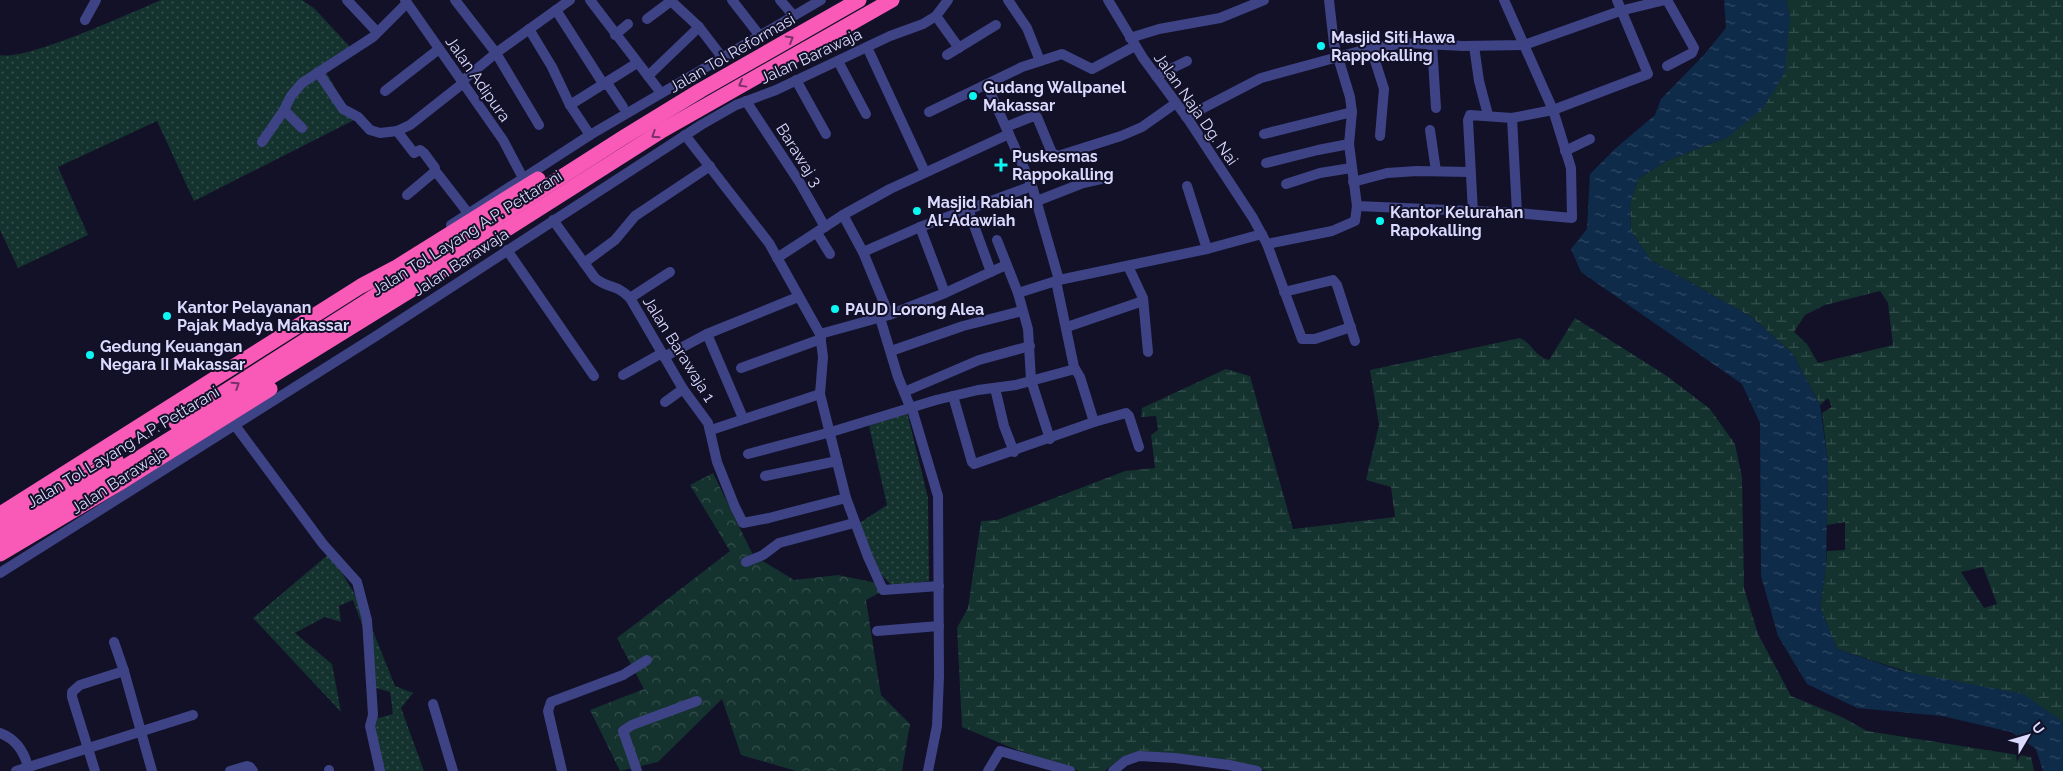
<svg xmlns="http://www.w3.org/2000/svg" width="2063" height="771" font-family="Raleway,sans-serif">
  <style>
    .green { fill: url(#green-dots) }
    .forest { fill: url(#forest-crowns) }
    .wetland { fill: url(#wetland-marsh); fill-rule: evenodd }
    .water { fill: url(#water-ripples) }
    .lines { fill: none; stroke-linecap: round; stroke-linejoin: round }
    .minor { stroke: #3e4385; stroke-width: 10 }
    .highway { stroke: #f959b7; stroke-width: 15 }
    .oneway { stroke: #7a3168 }
    .poi-dot { fill: #0cf7f4; stroke: #121128; stroke-width: 2 }
    .labels { text-anchor: middle; dominant-baseline: central; stroke-width: 4; stroke-linejoin: round; paint-order: stroke }
    .poi-label { font-size: 16px; font-weight: bold; fill: #dad9fe; stroke: #121128; text-anchor: start }
    .street-label { font-size: 16px; fill: #dad9fe; stroke: #121128 }
  </style>
  <defs>
    <pattern id="green-dots" width="8" height="8" patternUnits="userSpaceOnUse" patternTransform="scale(1.25)"><rect width="8" height="8" fill="#14322e"/><path d="M2 2h.1M6 6h.1" fill="none" stroke="#364f4d" stroke-width="1.8" stroke-linecap="round"/></pattern>
    <pattern id="forest-crowns" width="20" height="18" patternUnits="userSpaceOnUse" patternTransform="scale(1.25)"><rect width="20" height="18" fill="#14322e"/><path d="M2 6a3 3 0 1 1 6 0M12 15a3 3 0 1 1 6 0" fill="none" stroke="#364f4d"/></pattern>
    <pattern id="wetland-marsh" width="20" height="14" patternUnits="userSpaceOnUse" patternTransform="scale(1.25)"><rect width="20" height="14" fill="#14322e"/><path d="M1 5h8M5 5V1M11 12h8M15 12V8" fill="none" stroke="#364f4d"/></pattern>
    <pattern id="water-ripples" width="26" height="14" patternUnits="userSpaceOnUse" patternTransform="scale(1.25)"><rect width="26" height="14" fill="#0f2b4a"/><path d="M2 4q2-2 4 0t4 0M15 11q2-2 4 0t4 0" fill="none" stroke="#314965"/></pattern>
  </defs>
  <rect width="100%" height="100%" fill="#121128"/>
  <g class="green">
    <path d="M161,0H302L314,8L351,48L323,67L354,120L194,201L157,121L58,167L88,235L18,268L0,230V55C27,61 130,13 161,0Z"/>
    <path d="M907,412L928,498L929,581L892,586L865,557L858,524L887,505L869,426Z"/>
    <path d="M330,553L365,611L395,686L413,693L401,708L424,771H373L378,768L371,720L393,714L390,692L376,688L371,649L353,600L339,606L341,622L325,617L295,633L332,664L341,712L253,618Z"/>
  </g>
  <path class="forest" d="M713,473L753,555L794,580L838,575L892,586L866,600L881,695L910,724L902,771H796L741,755L722,699L658,762L620,771L590,710L644,689L617,638L730,551L690,485Z"/>
  <g class="wetland">
    <path d="M1786,0H2063V722L1837,649L1820,607L1826,566L1827,551L1845,550V522L1827,525L1828,463L1822,413L1832,407L1828,398L1820,405L1793,354L1753,318L1651,260L1631,231L1630,204L1638,179L1666,161L1728,137L1790,16ZM1880,291L1888,303L1893,345L1818,363L1807,344L1794,332L1805,315L1825,305ZM1983,567L1997,604L1984,608L1961,572Z"/>
    <path d="M1575,318L1667,376L1710,409L1735,444L1742,477L1744,588L1758,634L1791,696L1842,717L1867,731L2031,757L2034,771H1268L1212,759L1155,753L1123,756L1105,771H1079L1012,748L962,727L957,628L968,608L981,521L997,520L1125,471L1155,468L1151,435L1158,430L1156,416L1141,417L1142,408L1226,369L1250,376L1293,529L1395,517L1391,487L1366,480L1379,425L1370,370L1520,338C1533,344 1534,356 1549,360Z"/>
  </g>
  <path class="water" d="M1724,0H1786L1790,16L1785,72L1764,107L1728,137L1666,161L1638,179L1630,204L1631,231L1651,260L1753,318L1793,354L1820,405L1828,463L1826,566L1820,607L1837,649L1902,671L2023,694L2063,722V771H2043L2036,749L2011,732L1942,716L1857,708L1807,684L1778,636L1761,576L1760,423L1742,384L1581,272L1571,249L1587,229L1590,174L1616,148L1655,115L1661,99L1703,56L1726,28Z"/>
  <g class="lines">
    <g class="minor">
      <path d="M347,0L377,32"/>
      <path d="M405,0L503,140L523,178"/>
      <path d="M455,0L496,53L539,125"/>
      <path d="M590,0L661,93"/>
      <path d="M670,0L699,27L722,57"/>
      <path d="M732,0L760,36"/>
      <path d="M780,0L793,15"/>
      <path d="M1008,0L1027,28L1040,61"/>
      <path d="M1108,0L1143,58L1188,119L1253,218L1267,244L1302,339H1315L1351,327"/>
      <path d="M556,10L604,85"/>
      <path d="M936,16L959,48"/>
      <path d="M647,19L671,1"/>
      <path d="M85,20L96,0"/>
      <path d="M529,29L552,67L570,105L590,135"/>
      <path d="M615,35L628,24"/>
      <path d="M1130,38L1159,29L1220,18L1264,0"/>
      <path d="M1432,44L1436,108"/>
      <path d="M1474,46L1479,81L1488,115"/>
      <path d="M867,47L925,172"/>
      <path d="M1371,48L1384,89L1380,136"/>
      <path d="M947,55L996,25"/>
      <path d="M838,61L866,114"/>
      <path d="M1667,66L1692,53L1694,48L1667,0"/>
      <path d="M318,72L343,109L358,117L370,130L380,133L397,131L410,125L462,84"/>
      <path d="M648,76L699,27"/>
      <path d="M1156,76L1187,61"/>
      <path d="M796,80L826,134"/>
      <path d="M461,82L496,53L570,0"/>
      <path d="M607,83L623,107"/>
      <path d="M987,85L1032,186L1059,280"/>
      <path d="M385,91L439,49"/>
      <path d="M746,101L800,183L825,227"/>
      <path d="M570,105L637,63"/>
      <path d="M284,110L302,128"/>
      <path d="M929,112L1022,67L1062,54L1092,69L1135,46"/>
      <path d="M1186,117L1261,78L1371,48L1406,43L1463,46L1524,45L1620,11L1665,0"/>
      <path d="M1512,118L1517,213"/>
      <path d="M1006,127L1031,117H1037L1052,153L1058,156L1121,136L1142,127L1176,103"/>
      <path d="M1430,130L1436,171"/>
      <path d="M397,131L414,153L420,150L424,153L435,168L434,173"/>
      <path d="M1264,134L1352,112"/>
      <path d="M685,135L769,243L820,334L823,357L820,394L846,498L868,557L883,590L939,586"/>
      <path d="M262,142L284,110L291,96L302,83L373,37L407,3"/>
      <path d="M1565,151L1590,139"/>
      <path d="M1266,163L1318,150L1349,144"/>
      <path d="M1353,182L1387,173L1417,171L1470,172"/>
      <path d="M1286,184L1320,173L1351,168"/>
      <path d="M1187,186L1207,249"/>
      <path d="M407,195L432,174L437,173L468,213"/>
      <path d="M1037,201L1083,183L1101,179"/>
      <path d="M1357,206L1517,213L1572,218L1571,168L1553,110L1504,0"/>
      <path d="M968,209L991,272"/>
      <path d="M1473,212L1468,120L1470,115L1512,118L1553,110L1648,74L1617,0"/>
      <path d="M843,215L863,252L889,315"/>
      <path d="M553,220L595,278C608,289 617,284 630,298L683,389L708,423L717,462L735,507L743,523L769,518L846,498"/>
      <path d="M451,225L590,135L821,0"/>
      <path d="M920,227L945,293"/>
      <path d="M817,233L830,254"/>
      <path d="M997,240L1018,293L1028,329L1031,380L1050,439"/>
      <path d="M1267,244L1332,231L1355,221L1357,206L1349,144L1352,112L1350,97L1334,44L1329,0"/>
      <path d="M507,250L594,376"/>
      <path d="M863,252L920,227L1032,186"/>
      <path d="M777,258L843,215L890,189L1009,134"/>
      <path d="M584,263L615,240L635,216L710,166"/>
      <path d="M1128,266L1143,298L1148,352"/>
      <path d="M1056,281L1074,367L1080,377L1094,422L1126,413L1129,416L1139,447"/>
      <path d="M1284,292L1333,280L1337,285L1355,341"/>
      <path d="M1018,293L1059,280L1207,249L1262,234"/>
      <path d="M630,298L670,272"/>
      <path d="M880,318L898,377L911,409"/>
      <path d="M1067,327L1143,301"/>
      <path d="M707,334L743,418"/>
      <path d="M820,334L889,315L945,293L1006,265"/>
      <path d="M891,351L963,326L1022,311"/>
      <path d="M664,357L707,334L798,297"/>
      <path d="M741,368L821,339"/>
      <path d="M623,375L662,353"/>
      <path d="M995,388L1004,426L1014,452"/>
      <path d="M904,392L979,360L1030,346"/>
      <path d="M953,396L972,462L974,464L1094,422"/>
      <path d="M665,402L683,389"/>
      <path d="M912,409L938,496L939,676L937,726L928,771"/>
      <path d="M234,424L323,544L357,582L367,620L373,715L370,726L380,771"/>
      <path d="M711,430L820,394"/>
      <path d="M748,454L831,432L936,400L978,390L1016,385L1075,369"/>
      <path d="M765,476L837,461"/>
      <path d="M746,562L763,555L779,543L854,523"/>
      <path d="M0,573L376,336L701,125L736,105L776,90L890,36L923,24L936,16L948,0"/>
      <path d="M877,631L939,626"/>
      <path d="M114,642L124,671L152,771"/>
      <path d="M433,704L453,771"/>
      <path d="M0,733C16,739 24,751 28,767"/>
      <path d="M329,770V771"/>
      <path d="M16,771L193,715"/>
      <path d="M95,771L72,697V692L80,685L124,671"/>
      <path d="M230,771L247,766L250,767L253,771"/>
      <path d="M562,771L548,711L551,702L623,675L647,660"/>
      <path d="M637,771L623,731L632,725L697,701"/>
      <path d="M988,771L1000,751L1070,771"/>
      <path d="M1113,771L1125,761L1139,756L1175,758L1229,765L1257,771"/>
    </g>
    <g class="highway">
      <path d="M176,423L624,137L701,90L859,0"/>
      <path d="M0,514L361,286L395,268L538,179"/>
      <path d="M0,529L116,460"/>
      <path d="M0,542L128,465L411,290L663,130L892,0"/>
      <path d="M0,554L123,481L270,389"/>
    </g>
  </g>
  <defs><path id="oneway-chevron" d="M-2-3.5L2.5 0L-2 3.5" fill="none" stroke-width="1.6" stroke-linecap="round" stroke-linejoin="round" transform="scale(1.25)"/></defs>
  <g class="oneway">
    <use href="#oneway-chevron" transform="translate(790 39) rotate(-30)"/>
    <use href="#oneway-chevron" transform="translate(742 84) rotate(151)"/>
    <use href="#oneway-chevron" transform="translate(655 135) rotate(147)"/>
    <use href="#oneway-chevron" transform="translate(236 385) rotate(-33)"/>
  </g>
  <g class="poi-dot">
    <circle cx="1321" cy="46" r="5"/>
    <circle cx="973" cy="96" r="5"/>
    <path d="M998.5 157.5h5v5h5v5h-5v5h-5v-5h-5v-5h5z"/>
    <circle cx="917" cy="211" r="5"/>
    <circle cx="1380" cy="221" r="5"/>
    <circle cx="835" cy="309" r="5"/>
    <circle cx="167" cy="316" r="5"/>
    <circle cx="90" cy="355" r="5"/>
  </g>
  <g class="labels">
    <g class="poi-label">
      <text x="1331" y="37">Masjid Siti Hawa<tspan x="1331" dy="18">Rappokalling</tspan></text>
      <text x="983" y="87">Gudang Wallpanel<tspan x="983" dy="18">Makassar</tspan></text>
      <text x="1012" y="156">Puskesmas<tspan x="1012" dy="18">Rappokalling</tspan></text>
      <text x="927" y="202">Masjid Rabiah<tspan x="927" dy="18">Al-Adawiah</tspan></text>
      <text x="1390" y="212">Kantor Kelurahan<tspan x="1390" dy="18">Rapokalling</tspan></text>
      <text x="177" y="307">Kantor Pelayanan<tspan x="177" dy="18">Pajak Madya Makassar</tspan></text>
      <text x="845" y="309">PAUD Lorong Alea</text>
      <text x="100" y="346">Gedung Keuangan<tspan x="100" dy="18">Negara II Makassar</tspan></text>
    </g>
    <g class="street-label">
      <text transform="translate(732 53) rotate(-30)">Jalan Tol Reformasi</text>
      <text transform="translate(811 56) rotate(-25)">Jalan Barawaja</text>
      <text transform="translate(478 79) rotate(55)">Jalan Adipura</text>
      <text transform="translate(1196 109) rotate(55)">Jalan Naja Dg. Nai</text>
      <text transform="translate(799 155) rotate(58)">Barawaj 3</text>
      <text transform="translate(467 233) rotate(-32)">Jalan Tol Layang A.P. Pettarani</text>
      <text transform="translate(461 262) rotate(-33)">Jalan Barawaja</text>
      <text transform="translate(679 349) rotate(58)">Jalan Barawaja 1</text>
      <text transform="translate(123 447) rotate(-31)">Jalan Tol Layang A.P. Pettarani</text>
      <text transform="translate(119 480) rotate(-33)">Jalan Barawaja</text>
    </g>
  </g>
  <g transform="translate(2028 736) rotate(52)" stroke="#121128" stroke-width="4" paint-order="stroke">
  <path d="M0-4L9 19L0 12L-9 19Z" fill="#dad9fe"/>
  <text y="-8" font-size="14" font-weight="bold" text-anchor="middle" fill="#dad9fe">U</text>
  </g>
</svg>
